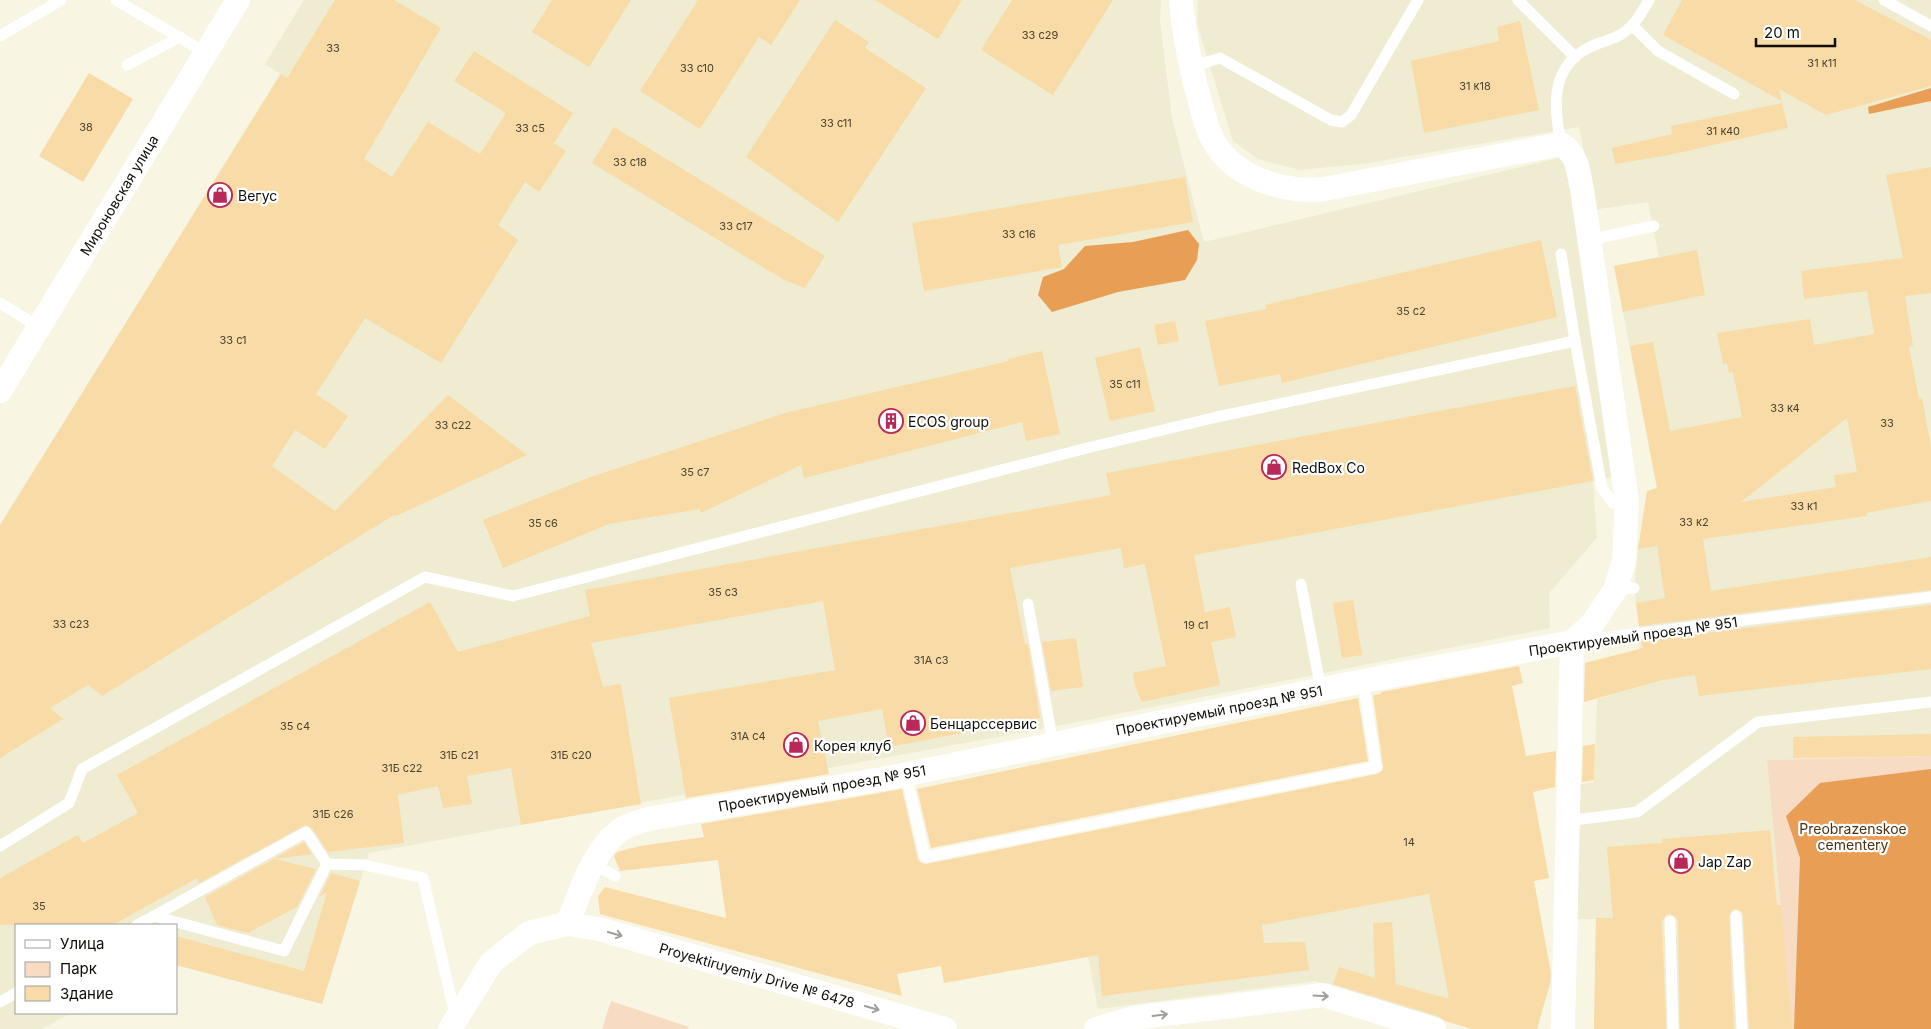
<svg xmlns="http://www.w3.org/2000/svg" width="1931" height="1029" font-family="Inter,sans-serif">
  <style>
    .built { fill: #efecd1 }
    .green { fill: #f7dbc2 }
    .forest { fill: #e89e55 }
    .building { fill: #f8dba6; fill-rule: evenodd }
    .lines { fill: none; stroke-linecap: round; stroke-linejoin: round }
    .lane { stroke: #fff; stroke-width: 11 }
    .street { stroke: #fff; stroke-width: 24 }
    .oneway { stroke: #9f9f9c }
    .labels { text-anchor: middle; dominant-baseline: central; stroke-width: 4.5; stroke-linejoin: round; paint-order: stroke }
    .number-label { font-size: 11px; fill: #494230 }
    .street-label { font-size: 14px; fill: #0f0f08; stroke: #fff }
    .poi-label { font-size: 14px; fill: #0f0f08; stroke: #fff; text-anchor: start }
    .park-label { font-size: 14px; fill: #4e3011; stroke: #fff }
  </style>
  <rect width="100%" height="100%" fill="#f8f6e3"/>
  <g class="built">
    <path d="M304,0H1161L1160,21L1172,118L1204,242L1584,152L1579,127L1369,163L1300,170L1258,159L1233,141L1197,24L1198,0H1931V756L1767,760L1792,1029H1594L1596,919H1578V785L1594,782L1597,699L1663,680L1639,649V626L1634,588L1638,549L1647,491L1657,488L1614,266L1659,257L1648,202L1585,211L1578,232L1611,477L1593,481L1597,538L1549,593L1550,628L1062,725L369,853L322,1004L176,965V925H16V1013H71L42,1029H0V525L280,74L265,64Z"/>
    <path d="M1429,894L1447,987L1550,969L1551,981L1537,1029H1472L1332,988L1316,981L1098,1009L1088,956Z"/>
  </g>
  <g class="green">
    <path d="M1931,756V1029H1792L1767,760Z"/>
    <path d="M611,1001L689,1027L688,1029H602Z"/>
  </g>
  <g class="forest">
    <path d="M1931,88V101L1869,114L1868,107Z"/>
    <path d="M1188,230L1199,244L1197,260L1185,280L1118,292L1052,312L1038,295L1043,277L1064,269L1085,246L1133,242Z"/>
    <path d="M1931,769V1029H1794L1800,858L1786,816L1820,783Z"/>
  </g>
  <g class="building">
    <path d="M335,0H394L441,28L364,159L392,177L428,122L480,154L506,113L454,81L474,51L573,113L554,143L566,151L539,192L525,182L498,225L518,240L441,363L365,318L316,394L348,416L325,449L295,430L272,466L335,511L448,395L527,455L396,516L394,515L102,696L88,685L50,708L63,719L0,758V525L281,74L287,78Z"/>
    <path d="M552,0H631L589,67L532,32Z"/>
    <path d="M698,0H800L771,45L759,37L700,129L640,91Z"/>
    <path d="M875,0H962L938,39Z"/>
    <path d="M1012,0H1113L1053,95L981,50Z"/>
    <path d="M1682,0H1855L1931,40V86L1826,115L1779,89L1782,101L1663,35Z"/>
    <path d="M835,20L869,42L865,48L926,88L838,222L746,157Z"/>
    <path d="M1520,21L1539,110L1424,133L1411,61L1499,41L1497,27Z"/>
    <path d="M89,73L133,99L83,182L39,156Z"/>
    <path d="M1782,103L1788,128L1669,155L1615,164L1612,148L1672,134L1671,126Z"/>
    <path d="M614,127L825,256L805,288L784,280L592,163Z"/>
    <path d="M1931,167V293L1905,296L1913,346L1909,347L1919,399L1922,398L1931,447V501L1866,513L1867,516L1703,539L1711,591L1931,557V590L1639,626L1636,603L1665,598L1657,546L1638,549L1647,491L1657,488L1630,346L1653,342L1670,431L1742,417L1733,372L1729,373L1727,363L1723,364L1717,333L1810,319L1814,345L1874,334L1867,291L1804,299L1801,271L1903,258L1886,175ZM1847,418L1857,472L1834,475L1836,487L1741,502Z"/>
    <path d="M1185,177L1193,222L1058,245L1062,267L924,291L912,223Z"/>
    <path d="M1541,240L1557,317L1282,383L1280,374L1219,386L1205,321L1266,309L1265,305Z"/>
    <path d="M1697,250L1705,295L1623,312L1614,266Z"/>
    <path d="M1175,321L1179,341L1158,345L1154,325Z"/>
    <path d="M1140,347L1155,411L1110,421L1095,358Z"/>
    <path d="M1042,351L1060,434L1026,441L1022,422L804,478L801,465L701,513L700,509L609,524L503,568L483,520L588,478L785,413L1009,361L1008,359Z"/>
    <path d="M1575,386L1593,481L1194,555L1205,612L1230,607L1236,637L1211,642L1220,685L1142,702L1135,686L1133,673L1166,666L1145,564L1124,568L1121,548L1010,568L1025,644H1028L1040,718L889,747L882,709L818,721L829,774L686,798L669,698L835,670L823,601L591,643L603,687L621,684L641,804L521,825L511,768L467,776L472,804L443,808L438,786L398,795L404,843L328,852L312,828L305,825L199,883L197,878L113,925H0V878L78,835L83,843L138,813L117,775L430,602L458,652L590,616L585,590L1111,495L1106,473Z"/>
    <path d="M1353,600L1362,655L1342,658L1333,603Z"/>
    <path d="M1931,605V669L1699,696L1695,675L1663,680L1584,702L1585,663L1643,648L1641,641Z"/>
    <path d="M1076,638L1083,687L1051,691L1042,642Z"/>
    <path d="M1519,666L1523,683L1512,686L1526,756L1556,751L1555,787L1533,792L1549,878L1534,881L1551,973L1550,983L1537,1029H1472L1445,1021L1438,1016L1333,984L1339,967L1375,978L1373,923L1392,922L1396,984L1449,999L1429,894L1262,925L1264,943L1305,942L1309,970L1102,996L1098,955L944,983L941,966L897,974L902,996L600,914L598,896L605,887L726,918L718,860L620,871L614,856L617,852L640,846L704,837L701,824L902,789L918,859L920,862L926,864L1377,774L1383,770V766L1373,695L1381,694V692Z"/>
    <path d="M1358,698L1368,761L931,848L917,789Z"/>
    <path d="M1931,734V756L1793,758V737Z"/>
    <path d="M1595,744L1594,780L1582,782L1583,746Z"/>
    <path d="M1770,830L1777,905H1781L1792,1029H1749L1743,916L1742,912L1736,909L1732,910L1729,916L1734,1029H1680L1678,921L1676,917L1670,914L1666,915L1662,921L1666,1029H1594L1596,918H1613L1607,847L1662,843V839Z"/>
    <path d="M304,842L312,854L275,859L316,869L297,907L248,933L217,925L205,897Z"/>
    <path d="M331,873L360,881L322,1004L176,965V936L304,971L327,892L320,896Z"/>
  </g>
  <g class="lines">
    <g class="lane">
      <path d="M116,0L206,53"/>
      <path d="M1518,0L1575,57"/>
      <path d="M1884,0L1931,26"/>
      <path d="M1632,25L1658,51L1734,94"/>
      <path d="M0,36L61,0"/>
      <path d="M127,65L180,37"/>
      <path d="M1191,67L1220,58L1331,120L1342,122L1351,115L1418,0"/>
      <path d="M1561,144C1554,108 1549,69 1588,48C1597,43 1607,41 1616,37C1632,30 1641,14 1649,0"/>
      <path d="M1589,240L1654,226"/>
      <path d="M1561,254L1575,341L1602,488L1613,503L1627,501"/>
      <path d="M0,303L39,327"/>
      <path d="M1301,584L1321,690"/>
      <path d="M1615,590L1634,588"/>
      <path d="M1028,604L1053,744"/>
      <path d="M1578,641L1931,597"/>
      <path d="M906,774L925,857L1376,767L1363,681"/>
      <path d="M1567,821L1637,812L1758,722L1931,702"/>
      <path d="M0,846L69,803L82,769L425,577L513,596L1087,448L1217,417L1575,341"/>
      <path d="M593,864L615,876"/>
      <path d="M154,916L306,832L327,864"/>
      <path d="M1736,916L1742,1029"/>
      <path d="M1670,921L1673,1029"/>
      <path d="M137,925L154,916L284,951L327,864L365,865L423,878L456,1019"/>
      <path d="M0,1002L16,993"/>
    </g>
    <g class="street">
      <path d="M1181,0C1183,29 1189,58 1196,87C1201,103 1204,122 1212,138C1231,177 1283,193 1324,189L1561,144C1578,155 1578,171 1582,189L1627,501L1624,561L1615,590L1592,624L1572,642L1563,1029"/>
      <path d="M0,391L238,0"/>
      <path d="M567,924C581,893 591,853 619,831C626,825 639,822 648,819L883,779L1363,681L1572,642"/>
      <path d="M450,1029L491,963L529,933L567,924L599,929L945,1029"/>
      <path d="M1096,1029L1133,1018L1323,995L1434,1029"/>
    </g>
  </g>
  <defs><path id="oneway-shaft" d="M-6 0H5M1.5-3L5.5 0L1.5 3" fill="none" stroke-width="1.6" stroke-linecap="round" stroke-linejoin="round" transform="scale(1.25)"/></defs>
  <g class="oneway">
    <use href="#oneway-shaft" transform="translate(615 934) rotate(16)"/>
    <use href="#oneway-shaft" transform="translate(1321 996) rotate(3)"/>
    <use href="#oneway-shaft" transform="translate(872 1008) rotate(16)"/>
    <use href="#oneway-shaft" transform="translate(1160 1015) rotate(-7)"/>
  </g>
  <defs>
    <symbol id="shop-ring" viewBox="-11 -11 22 22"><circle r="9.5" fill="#fff" stroke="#b82959" stroke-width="1.5"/><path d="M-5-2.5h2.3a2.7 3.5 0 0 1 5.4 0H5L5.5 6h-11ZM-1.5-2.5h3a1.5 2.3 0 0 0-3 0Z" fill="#b82959"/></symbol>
    <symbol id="building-ring" viewBox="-11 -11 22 22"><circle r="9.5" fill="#fff" stroke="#b82959" stroke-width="1.5"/><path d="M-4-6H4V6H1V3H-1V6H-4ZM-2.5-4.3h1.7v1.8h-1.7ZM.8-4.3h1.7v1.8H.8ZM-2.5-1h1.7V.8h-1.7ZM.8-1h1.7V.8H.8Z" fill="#b82959"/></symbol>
  </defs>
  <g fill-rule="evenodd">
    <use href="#shop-ring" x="206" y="181" width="28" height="28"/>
    <use href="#building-ring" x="877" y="407" width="28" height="28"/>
    <use href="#shop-ring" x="1260" y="453" width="28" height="28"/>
    <use href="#shop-ring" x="899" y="709" width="28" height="28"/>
    <use href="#shop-ring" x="782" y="731" width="28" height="28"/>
    <use href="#shop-ring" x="1667" y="847" width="28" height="28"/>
  </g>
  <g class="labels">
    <g class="number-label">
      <text x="1040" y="35">33 с29</text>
      <text x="333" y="48">33</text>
      <text x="1822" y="63">31 к11</text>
      <text x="697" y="68">33 с10</text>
      <text x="1475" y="86">31 к18</text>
      <text x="836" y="123">33 с11</text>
      <text x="86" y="127">38</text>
      <text x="530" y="128">33 с5</text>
      <text x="1723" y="131">31 к40</text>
      <text x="630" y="162">33 с18</text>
      <text x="736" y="226">33 с17</text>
      <text x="1019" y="234">33 с16</text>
      <text x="1411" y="311">35 с2</text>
      <text x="233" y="340">33 с1</text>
      <text x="1125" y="384">35 с11</text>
      <text x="1785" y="408">33 к4</text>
      <text x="1887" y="423">33</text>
      <text x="453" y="425">33 с22</text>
      <text x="695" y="472">35 с7</text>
      <text x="1804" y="506">33 к1</text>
      <text x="1694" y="522">33 к2</text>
      <text x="543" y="523">35 с6</text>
      <text x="723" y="592">35 с3</text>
      <text x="71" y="624">33 с23</text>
      <text x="1196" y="625">19 с1</text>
      <text x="931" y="660">31А с3</text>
      <text x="295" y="726">35 с4</text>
      <text x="748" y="736">31А с4</text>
      <text x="459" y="755">31Б с21</text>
      <text x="571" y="755">31Б с20</text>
      <text x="402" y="768">31Б с22</text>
      <text x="333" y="814">31Б с26</text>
      <text x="1409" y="842">14</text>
      <text x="39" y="906">35</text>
    </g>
    <g class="street-label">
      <text transform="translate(119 195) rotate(-59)">Мироновская улица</text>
      <text transform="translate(1633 636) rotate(-8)">Проектируемый проезд № 951</text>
      <text transform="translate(1219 710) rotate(-11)">Проектируемый проезд № 951</text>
      <text transform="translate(822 788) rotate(-10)">Проектируемый проезд № 951</text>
      <text transform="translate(757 975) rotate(16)">Proyektiruyemiy Drive № 6478</text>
    </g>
    <g class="poi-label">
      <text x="238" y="195">Вегус</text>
      <text x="908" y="421">ECOS group</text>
      <text x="1292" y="467">RedBox Co</text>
      <text x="930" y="723">Бенцарссервис</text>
      <text x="814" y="745">Корея клуб</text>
      <text x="1698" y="861">Jap Zap</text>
    </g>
    <g class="park-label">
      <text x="1853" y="828">Preobrazenskoe<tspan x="1853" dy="16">cementery</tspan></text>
    </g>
  </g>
  <rect x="15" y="924" width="162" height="90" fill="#ffffff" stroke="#9f9f9c"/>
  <rect x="25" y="940" width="25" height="8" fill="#ffffff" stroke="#9f9f9c"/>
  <text x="60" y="949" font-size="15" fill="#0f0f08">Улица</text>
  <rect x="25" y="962" width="25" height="15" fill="#f7dbc2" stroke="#9f9f9c"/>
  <text x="60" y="974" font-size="15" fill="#0f0f08">Парк</text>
  <rect x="25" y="986" width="25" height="15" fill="#f8dba6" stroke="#9f9f9c"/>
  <text x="60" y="999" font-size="15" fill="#0f0f08">Здание</text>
  <path d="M1756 38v8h79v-8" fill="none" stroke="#0f0f08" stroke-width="2.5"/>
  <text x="1764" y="38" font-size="15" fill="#0f0f08" stroke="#ffffff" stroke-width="4" paint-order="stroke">20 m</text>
</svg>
